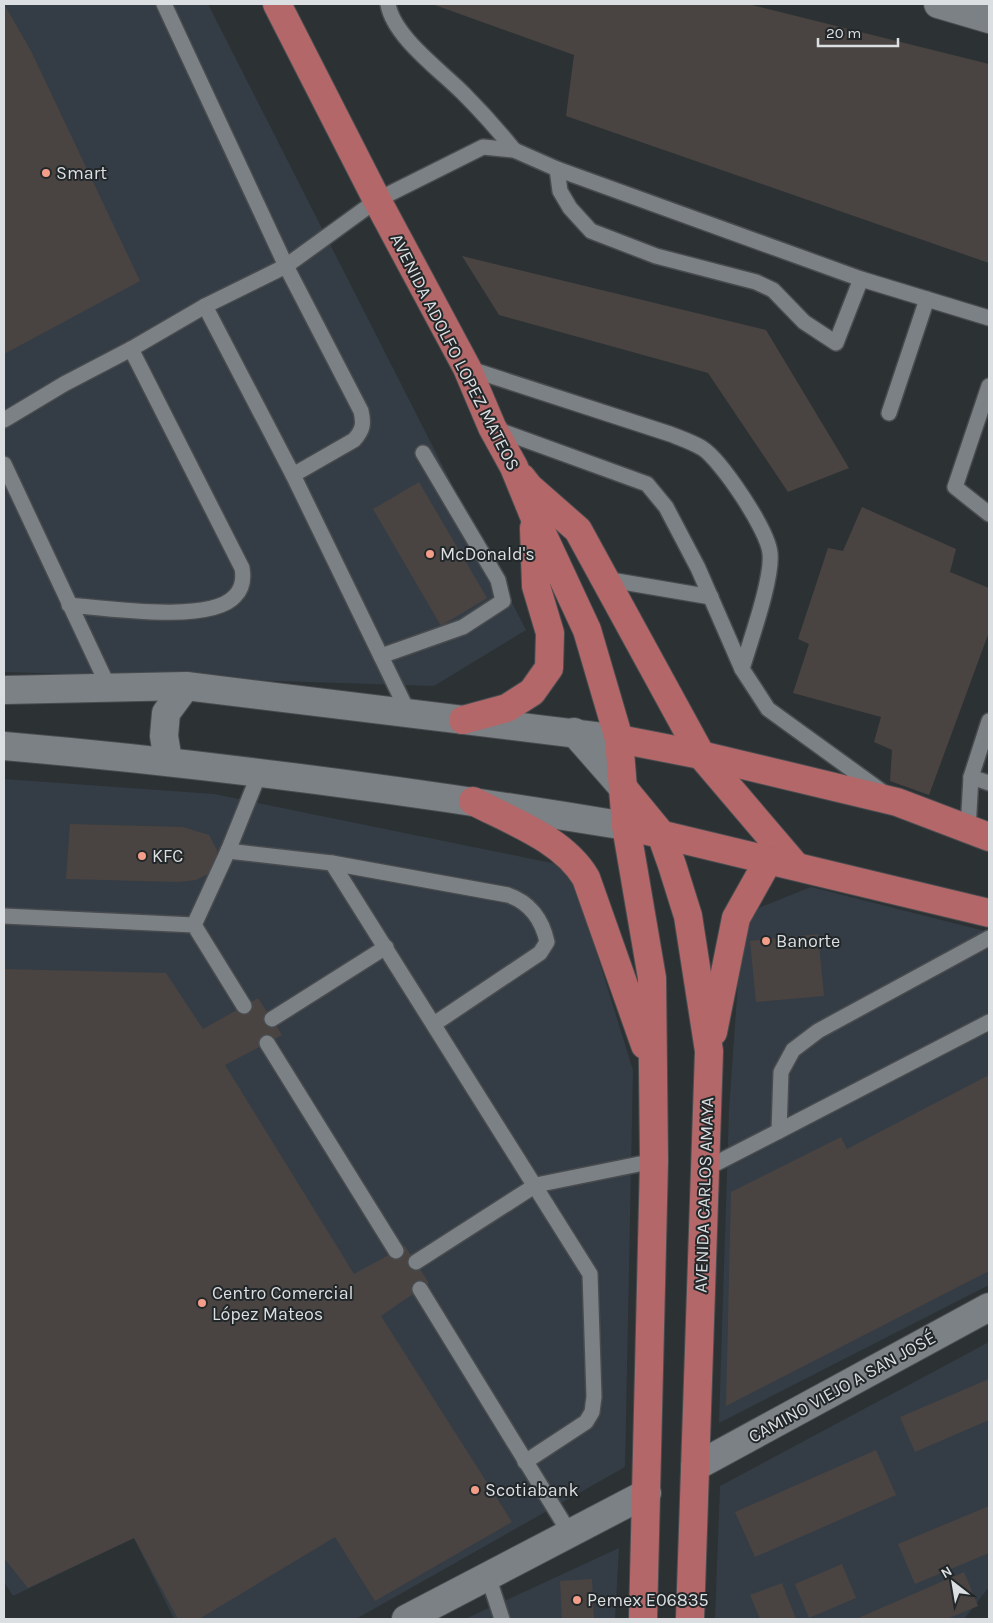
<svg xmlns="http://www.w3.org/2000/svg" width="993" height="1623" font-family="Karla,sans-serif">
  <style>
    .built { fill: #343d45 }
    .building { fill: #494441 }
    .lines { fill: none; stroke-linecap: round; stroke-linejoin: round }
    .lane-casing { stroke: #494c4f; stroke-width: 18 }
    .street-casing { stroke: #494c4f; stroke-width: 30 }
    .secondary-casing { stroke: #494c4f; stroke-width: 30 }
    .primary-casing { stroke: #494c4f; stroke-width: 30 }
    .lane { stroke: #7c8185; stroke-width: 15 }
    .street { stroke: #7c8185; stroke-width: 28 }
    .secondary { stroke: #7c8185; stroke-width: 28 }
    .primary { stroke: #b36768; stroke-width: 28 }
    .poi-dot { fill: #f49e89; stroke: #22272a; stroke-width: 2 }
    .labels { text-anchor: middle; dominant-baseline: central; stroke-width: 4; stroke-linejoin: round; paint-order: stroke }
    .poi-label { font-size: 18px; fill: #dcdfe1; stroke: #22272a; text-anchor: start }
    .street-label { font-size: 18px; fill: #dcdfe1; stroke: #22272a }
  </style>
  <rect width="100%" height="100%" fill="#2c3134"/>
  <g class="built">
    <path d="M4,4H208L526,630L434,686L4,672Z"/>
    <path d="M4,779L214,794L557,864L573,877L633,1070L625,1467L356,1619H174L134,1538L13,1596L4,1582Z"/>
    <path d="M811,887L989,932V1285L719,1423L729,1110L742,926L756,909Z"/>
    <path d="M989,1342V1587L964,1619H715L720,1486Z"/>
    <path d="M619,1548L615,1619H465Z"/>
  </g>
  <g class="building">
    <path d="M4,4L31,51L140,281L4,354Z"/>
    <path d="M432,4H748L989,64V263L566,116L574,55Z"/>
    <path d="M462,256L766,330L849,468L788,492L708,373L499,315Z"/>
    <path d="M419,482L487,598L441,626L373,509Z"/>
    <path d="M862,507L956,549L950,572L989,588V632L929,795L890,781L892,750L874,742L881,717L793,693L809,644L798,639L828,548L843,551Z"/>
    <path d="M70,824L183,827L209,835L217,850L216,862L208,874L196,880L178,882L66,879Z"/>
    <path d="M818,934L824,996L756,1002L750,941Z"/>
    <path d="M4,969L166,973L203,1029L258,998L282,1035L225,1065L354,1274L405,1246L429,1283L381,1316L512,1522L375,1601L335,1537L199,1619H178L134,1538L28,1588L4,1558Z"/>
    <path d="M989,1075V1271L726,1406L731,1192L841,1137L847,1149Z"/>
    <path d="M989,1379V1420L915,1452L900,1417Z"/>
    <path d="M876,1450L896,1495L755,1557L735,1512Z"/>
    <path d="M989,1506V1553L915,1584L898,1544Z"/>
    <path d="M842,1564L856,1598L809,1618L795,1584Z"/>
    <path d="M964,1572L978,1606L947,1619H856Z"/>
    <path d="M592,1579L594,1619H562L560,1581Z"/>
    <path d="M782,1583L796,1619H760L750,1595Z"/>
  </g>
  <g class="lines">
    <defs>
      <g id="lane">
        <path d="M164,4L286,266L361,411C364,424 363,430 354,440L293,475"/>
        <path d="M388,4C393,36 440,70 463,93C481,111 498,130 514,150"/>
        <path d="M557,169L560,191L570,208L591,231L656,256L756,282L773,290L804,322L836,343L861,279"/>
        <path d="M205,306L293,475L409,714"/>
        <path d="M467,368L670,434C680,438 692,442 702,448C721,460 768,530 770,553C773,578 750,642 742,669L768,709L884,793"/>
        <path d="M989,386L955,487L989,514"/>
        <path d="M889,413L927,299"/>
        <path d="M4,420L64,384L131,349L205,306L286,266L377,200L483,147L514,150L557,169L861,279L989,318"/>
        <path d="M493,428L647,484L666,507L698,568L742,669"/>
        <path d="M4,464L109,688"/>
        <path d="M605,579L711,597"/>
        <path d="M69,605C105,608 211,624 235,596C243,588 244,579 242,568L131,349"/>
        <path d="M381,656L463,627L503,601L498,580L423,453"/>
        <path d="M971,777L989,783"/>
        <path d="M968,829L971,777L989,721"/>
        <path d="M228,851L332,863L508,895C529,902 542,919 547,942L540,953L434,1024"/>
        <path d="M332,863L590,1274L594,1397L592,1412L586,1422L525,1462"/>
        <path d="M4,916L194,925L244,1006"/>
        <path d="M194,925L228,851L259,774"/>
        <path d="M989,938L818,1031L793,1050L781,1072L779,1131L989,1022"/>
        <path d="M272,1019L386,947"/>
        <path d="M267,1043L396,1251"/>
        <path d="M705,1169L779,1131"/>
        <path d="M416,1262L536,1185L654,1161"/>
        <path d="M420,1289L569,1532"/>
        <path d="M488,1576L502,1619"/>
      </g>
      <path id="street" d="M938,4L989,19"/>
      <g id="secondary">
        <path d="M4,690L186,686L619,739"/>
        <path d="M574,732L624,789"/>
        <path d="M4,746C212,764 420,792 626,826"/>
        <path d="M168,761L164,736L166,713L186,686"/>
        <path d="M695,1467L989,1307"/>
        <path d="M406,1619L647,1493"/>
      </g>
      <g id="primary">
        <path d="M277,4L377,200L467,368L492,427L514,467L534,516L587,630L619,739L626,826L652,978L654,1161L643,1619"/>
        <path d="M522,478L529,487L578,530L701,755L794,864"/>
        <path d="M463,720L507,708L532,692L549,668L550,633L536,586L534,528"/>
        <path d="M619,739L701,755L897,802L989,837"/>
        <path d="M624,789L661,834L672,865L688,916L709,1051L690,1619"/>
        <path d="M473,801C511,821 563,839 586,878L645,1045"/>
        <path d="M647,831L989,913"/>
        <path d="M713,1032L736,918L768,861"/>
      </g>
    </defs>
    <use href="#lane" class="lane-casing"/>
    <use href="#street" class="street-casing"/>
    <use href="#secondary" class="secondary-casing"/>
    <use href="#primary" class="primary-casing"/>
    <use href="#lane" class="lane"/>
    <use href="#street" class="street"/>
    <use href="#secondary" class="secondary"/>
    <use href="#primary" class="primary"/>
  </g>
  <g class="poi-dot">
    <circle cx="46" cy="173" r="5"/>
    <circle cx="430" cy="554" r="5"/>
    <circle cx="142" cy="856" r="5"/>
    <circle cx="766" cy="941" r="5"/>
    <circle cx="202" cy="1303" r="5"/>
    <circle cx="475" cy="1490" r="5"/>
    <circle cx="577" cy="1600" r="5"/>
  </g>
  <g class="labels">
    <g class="poi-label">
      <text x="56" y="173">Smart</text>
      <text x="440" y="554">McDonald's</text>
      <text x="152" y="856">KFC</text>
      <text x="776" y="941">Banorte</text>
      <text x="212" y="1293">Centro Comercial<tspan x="212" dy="21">López Mateos</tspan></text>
      <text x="485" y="1490">Scotiabank</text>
      <text x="587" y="1600">Pemex E06835</text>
    </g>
    <g class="street-label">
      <text transform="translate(455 352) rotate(63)">AVENIDA ADOLFO LOPEZ MATEOS</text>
      <text transform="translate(704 1195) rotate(-88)">AVENIDA CARLOS AMAYA</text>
      <text transform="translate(842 1387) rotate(-29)">CAMINO VIEJO A SAN JOSÉ</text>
    </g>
  </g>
  <rect width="993" height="1623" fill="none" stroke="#dcdfe1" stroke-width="10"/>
  <g transform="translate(953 1583) rotate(329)" stroke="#22272a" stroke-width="4" paint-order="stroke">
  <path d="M0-4L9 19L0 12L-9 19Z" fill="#dcdfe1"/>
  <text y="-8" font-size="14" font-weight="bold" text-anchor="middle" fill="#dcdfe1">N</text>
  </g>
  <path d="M818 38v8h80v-8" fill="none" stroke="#dcdfe1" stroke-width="2.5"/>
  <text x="826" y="38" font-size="15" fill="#dcdfe1" stroke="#22272a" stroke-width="4" paint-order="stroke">20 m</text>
</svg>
